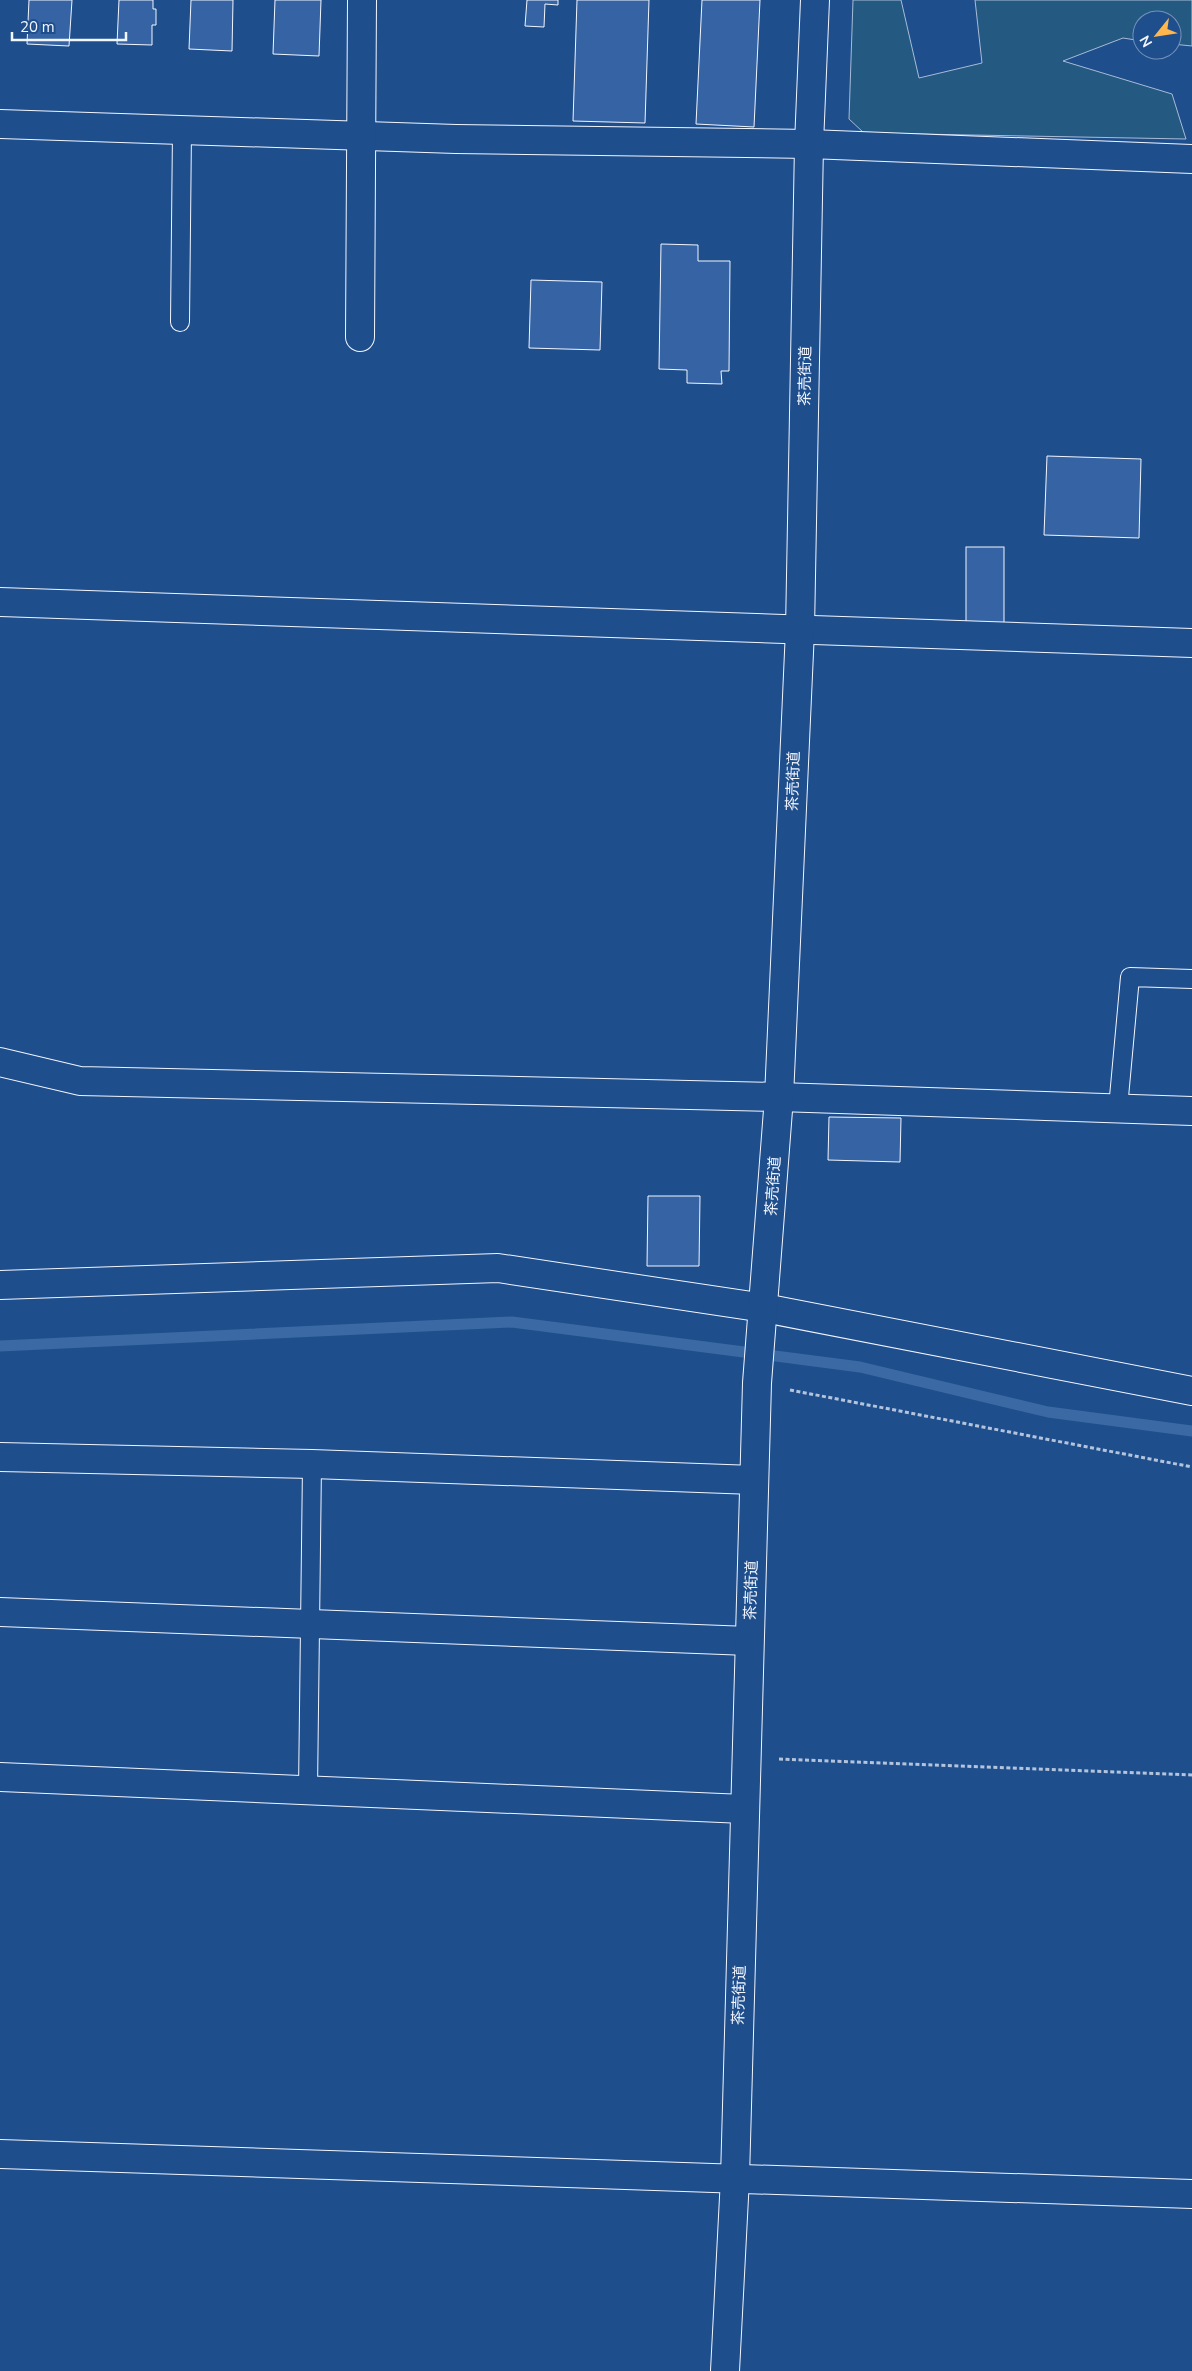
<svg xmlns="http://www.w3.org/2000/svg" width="1192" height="2371" font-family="'Nunito Sans','Noto Sans JP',sans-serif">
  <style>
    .green { fill: #245a82; stroke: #a8bbd7 }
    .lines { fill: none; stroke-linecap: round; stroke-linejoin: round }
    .stream { stroke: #3b69a3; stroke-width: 11 }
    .building { fill: #3563a3; stroke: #f2f6ff }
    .service-casing { stroke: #f2f6ff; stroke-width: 20 }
    .minor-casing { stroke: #f2f6ff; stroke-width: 30 }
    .tertiary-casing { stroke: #f2f6ff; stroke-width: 30 }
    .path { stroke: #b3c4dc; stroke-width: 3; stroke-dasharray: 4 2.5; stroke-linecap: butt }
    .service { stroke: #1f4e8c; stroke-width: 18 }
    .minor { stroke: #1f4e8c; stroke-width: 28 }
    .tertiary { stroke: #1f4e8c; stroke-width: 28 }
    .labels { text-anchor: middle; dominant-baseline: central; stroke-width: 4; stroke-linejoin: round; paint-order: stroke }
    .street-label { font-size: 15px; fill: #f2f6ff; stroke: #1f4e8c }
  </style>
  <rect width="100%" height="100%" fill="#1f4e8c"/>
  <path class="green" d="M853,0H901L919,78L982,63L975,0H1192V46L1172,44V20H1142V41L1123,38L1063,61L1172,94L1186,139L864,133L849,119Z"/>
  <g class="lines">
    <path class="stream" d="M0,1346L512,1322L860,1367L1048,1412L1192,1431"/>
  </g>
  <g class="building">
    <path d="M29,0H72L69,46L27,44Z"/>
    <path d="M119,0H153V9H156V25H152V45L117,44Z"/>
    <path d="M191,0H233L232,51L189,49Z"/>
    <path d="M275,0H321L319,56L273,54Z"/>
    <path d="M527,0H558V5L545,4L544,27L525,26Z"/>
    <path d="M577,0H649L645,123L573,121Z"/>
    <path d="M702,0H760L754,127L696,124Z"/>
    <path d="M661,244L698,245V261H730L729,371H721L722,384L687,383V370L659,369Z"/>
    <path d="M531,280L602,282L600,350L529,348Z"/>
    <path d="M1047,456L1141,459L1139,538L1044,535Z"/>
    <rect x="966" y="547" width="38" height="77"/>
    <path d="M829,1117L901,1118L900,1162L828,1160Z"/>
    <path d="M648,1196H700L699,1266H647Z"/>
  </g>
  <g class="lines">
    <defs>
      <g id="service">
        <path d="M180,322L182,130"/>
        <path d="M1118,1108L1130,977L1192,979"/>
        <path d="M308,1790L312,1464"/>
      </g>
      <g id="minor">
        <path d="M0,124L456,139L809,144L1192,159"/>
        <path d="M360,337L362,0"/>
        <path d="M0,602L1192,643"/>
        <path d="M0,1062L80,1081L779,1097L1192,1111"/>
        <path d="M0,1285L498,1268L764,1308L1192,1391"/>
        <path d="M0,1457L312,1464L754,1480"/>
        <path d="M0,1612L749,1641"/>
        <path d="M0,1777L744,1809"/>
        <path d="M0,2154L1192,2194"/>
      </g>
      <path id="tertiary" d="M725,2371L735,2178L757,1383L779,1097L800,630L809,144L815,0"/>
    </defs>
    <use href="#service" class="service-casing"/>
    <use href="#minor" class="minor-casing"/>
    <use href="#tertiary" class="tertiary-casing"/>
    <g class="path">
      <path d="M790,1390L1192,1467"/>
      <path d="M779,1759L1192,1775"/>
    </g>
    <use href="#service" class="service"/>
    <use href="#minor" class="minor"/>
    <use href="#tertiary" class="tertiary"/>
  </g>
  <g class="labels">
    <g class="street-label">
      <text transform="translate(805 376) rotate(-89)">茶売街道</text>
      <text transform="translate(793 781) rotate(-88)">茶売街道</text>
      <text transform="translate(773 1186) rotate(-86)">茶売街道</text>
      <text transform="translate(751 1590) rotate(-88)">茶売街道</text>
      <text transform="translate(739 1995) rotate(-88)">茶売街道</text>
    </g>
  </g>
  <g transform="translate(1157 35) rotate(240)"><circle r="24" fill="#1f4e8c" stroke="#7391ba"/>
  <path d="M0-4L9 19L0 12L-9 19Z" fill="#ffb74d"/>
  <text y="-8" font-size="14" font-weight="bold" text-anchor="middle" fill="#f2f6ff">N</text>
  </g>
  <path d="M12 32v8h114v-8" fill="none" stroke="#f2f6ff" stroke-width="2.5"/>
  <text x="20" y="32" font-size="15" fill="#f2f6ff" stroke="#1f4e8c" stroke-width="4" paint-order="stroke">20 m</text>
</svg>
